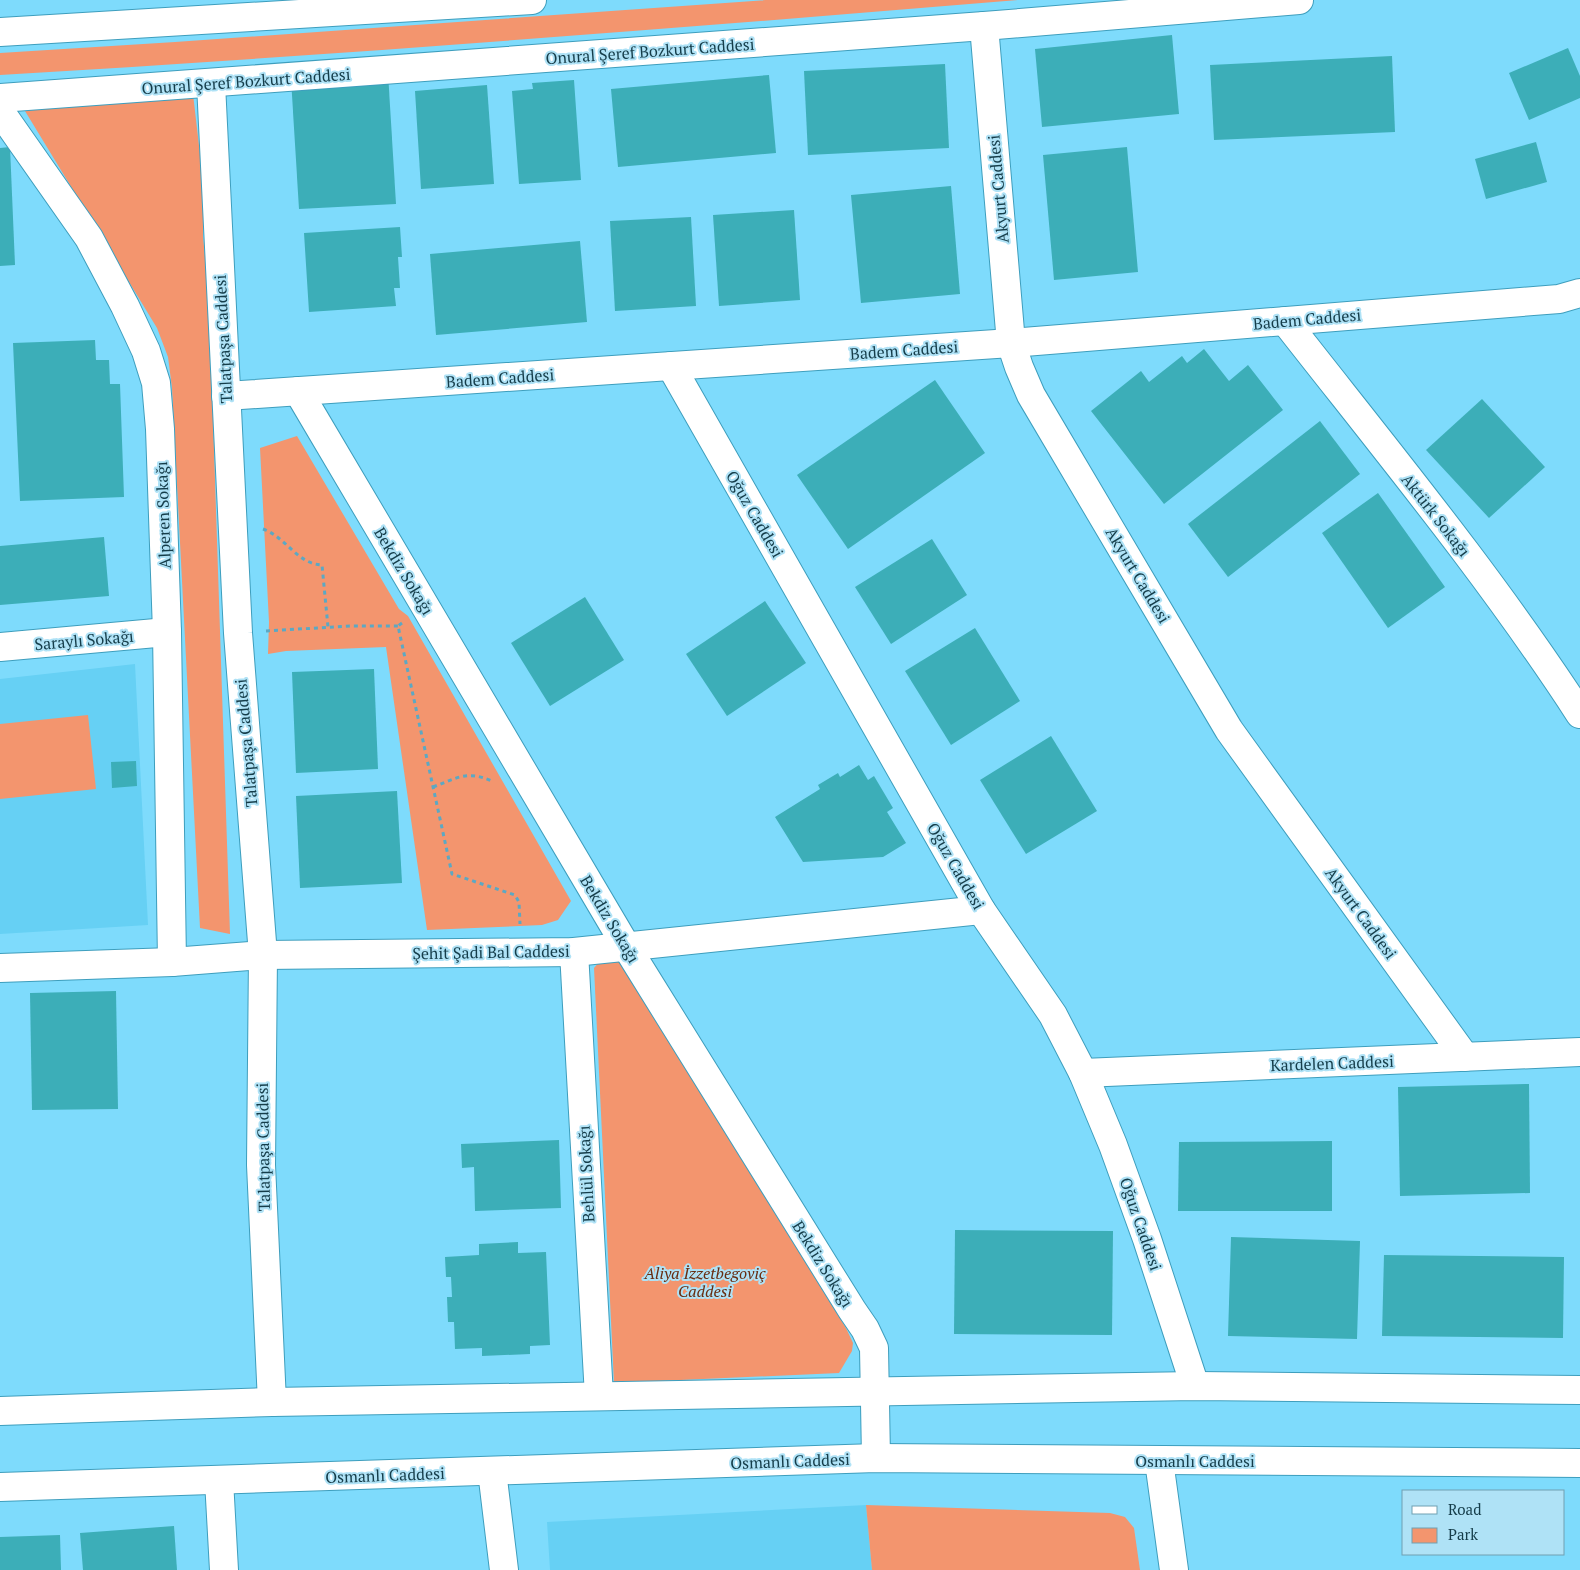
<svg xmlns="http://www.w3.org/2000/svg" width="1580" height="1570" font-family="'PT Serif',serif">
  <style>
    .built { fill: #66d0f4 }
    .green { fill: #f3956e }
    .building { fill: #3caeb8 }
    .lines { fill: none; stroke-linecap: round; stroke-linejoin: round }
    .minor-casing { stroke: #3e9ebd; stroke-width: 30 }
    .tertiary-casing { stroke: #3e9ebd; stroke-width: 30 }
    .secondary-casing { stroke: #3e9ebd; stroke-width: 30 }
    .path { stroke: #5ca8c3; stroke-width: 3; stroke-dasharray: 4 4; stroke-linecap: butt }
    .minor { stroke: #fff; stroke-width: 28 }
    .tertiary { stroke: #fff; stroke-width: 28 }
    .secondary { stroke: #fff; stroke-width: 28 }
    .labels { text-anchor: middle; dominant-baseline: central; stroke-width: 4; stroke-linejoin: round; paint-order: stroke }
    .street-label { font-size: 16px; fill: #153d4a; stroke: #afe2f6 }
    .park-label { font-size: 16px; font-style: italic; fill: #682d11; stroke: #afe2f6 }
  </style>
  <rect width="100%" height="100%" fill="#7edbfc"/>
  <g class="built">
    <path d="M135,664L148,925L0,934V679Z"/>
    <path d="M866,1505L872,1570H550L547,1522Z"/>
  </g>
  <g class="green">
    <path d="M766,0H1019C679,28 340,55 0,75V53L175,42Z"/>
    <path d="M193,94L203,180V236L209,298L230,934L200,928L172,388L168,357L157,328L25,111Z"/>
    <path d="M297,436L399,609L408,616L571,901L558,920L542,925L427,930L386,647L286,651L268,654L269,622L260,448Z"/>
    <path d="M88,715L96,789L0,799V724Z"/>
    <path d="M614,959L623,965L846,1328L853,1343L852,1351L839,1373L614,1383L594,968L599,962Z"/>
    <path d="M866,1505L1110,1513L1125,1517L1134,1528L1140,1570H872Z"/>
  </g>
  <g class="building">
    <path d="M1172,35L1179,114L1042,127L1035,49Z"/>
    <path d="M1568,48L1580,76V98L1529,120L1509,73Z"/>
    <path d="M1392,56L1395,132L1214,140L1210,65Z"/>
    <path d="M945,64L949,148L808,155L804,71Z"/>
    <path d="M388,73L396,204L299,209L291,79Z"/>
    <path d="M769,75L776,153L618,167L611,89Z"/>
    <path d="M574,80L581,180L519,184L512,91L533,89L532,83Z"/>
    <path d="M487,85L494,184L421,189L415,91Z"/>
    <path d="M1536,142L1547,182L1486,199L1475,159Z"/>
    <path d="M10,147L15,265L0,266V148Z"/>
    <path d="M1127,147L1138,272L1054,280L1043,155Z"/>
    <path d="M951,186L960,294L861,303L851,195Z"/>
    <path d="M794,210L800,300L719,306L713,215Z"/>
    <path d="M691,217L696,306L615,311L610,221Z"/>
    <path d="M400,227L402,257H398L400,288H394L396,306L309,312L304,233Z"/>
    <path d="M580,241L587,322L436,335L430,254Z"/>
    <path d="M95,340L96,360H109L110,384H120L124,497L20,501L13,343Z"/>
    <path d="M1204,349L1229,381L1248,365L1283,410L1164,504L1091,411L1141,371L1149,382L1182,356L1187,363Z"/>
    <path d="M935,380L985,453L848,549L797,475Z"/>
    <path d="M1482,399L1545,467L1489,518L1426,450Z"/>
    <path d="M1320,421L1360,474L1228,577L1188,524Z"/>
    <path d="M1378,493L1445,587L1388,628L1322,533Z"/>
    <path d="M104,537L109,596L0,605V546Z"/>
    <path d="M932,539L967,595L891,644L855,587Z"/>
    <path d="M585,597L624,660L550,706L511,643Z"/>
    <path d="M765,601L806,663L727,716L686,654Z"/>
    <path d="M975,628L1020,701L951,745L905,671Z"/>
    <path d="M374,669L378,769L296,773L292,672Z"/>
    <path d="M1051,736L1097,811L1026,854L980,780Z"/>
    <path d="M136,761L137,786L112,788L111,762Z"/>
    <path d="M859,765L868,780L874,776L893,808L887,812L906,843L883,857L803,862L775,817L820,789L818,785L838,773L840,777Z"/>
    <path d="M397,791L402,883L300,888L296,796Z"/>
    <path d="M116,991L118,1109L32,1110L30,993Z"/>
    <path d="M1529,1084L1530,1193L1400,1196L1398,1087Z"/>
    <path d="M559,1140L561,1208L475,1211L474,1167L462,1168L461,1144Z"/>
    <path d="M1332,1141V1211H1178L1179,1142Z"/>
    <path d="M955,1230L1113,1231L1112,1335L954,1334Z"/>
    <path d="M1231,1237L1360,1241L1357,1339L1228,1336Z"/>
    <path d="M518,1242V1253L546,1252L550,1345L530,1346V1354L482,1356V1348L455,1349L454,1322H448L447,1297H452L451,1277H446L445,1257L479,1255V1244Z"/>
    <path d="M1384,1255L1564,1257L1563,1338L1382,1336Z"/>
    <path d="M174,1526L177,1570H83L80,1533Z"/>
    <path d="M60,1535L61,1570H0V1537Z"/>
  </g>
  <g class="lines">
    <defs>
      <g id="minor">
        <path d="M0,111L89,238L125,306L146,351L156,383L160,429L167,632L172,962"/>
        <path d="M1285,321C1386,450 1491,577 1580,714"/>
        <path d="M298,391L626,946L852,1310L865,1329L874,1348L876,1458"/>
        <path d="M0,647L167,632"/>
        <path d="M574,952L599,1396"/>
        <path d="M1159,1461L1174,1570"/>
        <path d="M492,1471L504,1570"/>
        <path d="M219,1480L224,1570"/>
      </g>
      <g id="tertiary">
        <path d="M984,26L1011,343L1019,367L1031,395L1229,730L1465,1057"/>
        <path d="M211,84L238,633L263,955L261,1165L272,1402"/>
        <path d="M671,366L981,910L1053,1015L1083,1073L1113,1145L1147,1239L1195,1386"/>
        <path d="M226,396L1011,343L1559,299L1580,293"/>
        <path d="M0,968L172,962L263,955L574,952L981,910"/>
        <path d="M1083,1073L1580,1052"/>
      </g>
      <g id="secondary">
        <path d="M0,32L532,0"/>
        <path d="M0,98L984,26L1299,0"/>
        <path d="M0,1411L272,1402L1195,1386L1580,1390"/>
        <path d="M0,1487L876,1458L1580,1463"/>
      </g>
    </defs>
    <use href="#minor" class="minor-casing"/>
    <use href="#tertiary" class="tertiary-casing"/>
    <use href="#secondary" class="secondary-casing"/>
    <g class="path">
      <path d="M263,529C286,537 297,564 322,565L328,627"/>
      <path d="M402,623L398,626L452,874L515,895L519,902L520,924"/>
      <path d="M266,631L350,626H398"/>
      <path d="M433,787C457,778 467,770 492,781L494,780"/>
    </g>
    <use href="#minor" class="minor"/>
    <use href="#tertiary" class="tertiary"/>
    <use href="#secondary" class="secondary"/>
  </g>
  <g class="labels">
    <g class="street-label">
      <text transform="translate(650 51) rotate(-4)">Onural Şeref Bozkurt Caddesi</text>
      <text transform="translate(246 81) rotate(-4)">Onural Şeref Bozkurt Caddesi</text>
      <text transform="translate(998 189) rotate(-95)">Akyurt Caddesi</text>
      <text transform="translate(1307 319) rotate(-5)">Badem Caddesi</text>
      <text transform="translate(223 339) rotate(-93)">Talatpaşa Caddesi</text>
      <text transform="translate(904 350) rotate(-4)">Badem Caddesi</text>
      <text transform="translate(500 378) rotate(-4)">Badem Caddesi</text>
      <text transform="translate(755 514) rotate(60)">Oğuz Caddesi</text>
      <text transform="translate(163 515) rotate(-92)">Alperen Sokağı</text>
      <text transform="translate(1436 515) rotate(52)">Aktürk Sokağı</text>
      <text transform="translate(404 571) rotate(59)">Bekdiz Sokağı</text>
      <text transform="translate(1138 575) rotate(59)">Akyurt Caddesi</text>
      <text transform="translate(84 640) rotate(-5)">Saraylı Sokağı</text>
      <text transform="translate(246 743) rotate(-95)">Talatpaşa Caddesi</text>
      <text transform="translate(956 866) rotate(60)">Oğuz Caddesi</text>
      <text transform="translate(1361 913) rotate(54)">Akyurt Caddesi</text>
      <text transform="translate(610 919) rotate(59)">Bekdiz Sokağı</text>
      <text transform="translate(491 952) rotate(-1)">Şehit Şadi Bal Caddesi</text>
      <text transform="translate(1332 1063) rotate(-2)">Kardelen Caddesi</text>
      <text transform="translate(263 1147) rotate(-91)">Talatpaşa Caddesi</text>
      <text transform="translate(586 1174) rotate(-93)">Behlül Sokağı</text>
      <text transform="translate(1141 1224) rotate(71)">Oğuz Caddesi</text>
      <text transform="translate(823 1264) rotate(58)">Bekdiz Sokağı</text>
      <text transform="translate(790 1461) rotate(-2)">Osmanlı Caddesi</text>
      <text x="1195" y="1461">Osmanlı Caddesi</text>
      <text transform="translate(385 1475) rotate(-2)">Osmanlı Caddesi</text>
    </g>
    <g class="park-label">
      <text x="705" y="1273">Aliya İzzetbegoviç<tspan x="705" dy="18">Caddesi</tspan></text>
    </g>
  </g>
  <rect x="1402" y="1490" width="162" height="65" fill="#afe2f6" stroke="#71a0b1"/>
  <rect x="1412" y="1506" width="25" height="8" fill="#ffffff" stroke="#71a0b1"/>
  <text x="1448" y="1515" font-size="15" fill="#153d4a">Road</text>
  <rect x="1412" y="1528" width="25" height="15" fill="#f3956e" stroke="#71a0b1"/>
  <text x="1448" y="1540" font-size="15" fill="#153d4a">Park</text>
</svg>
